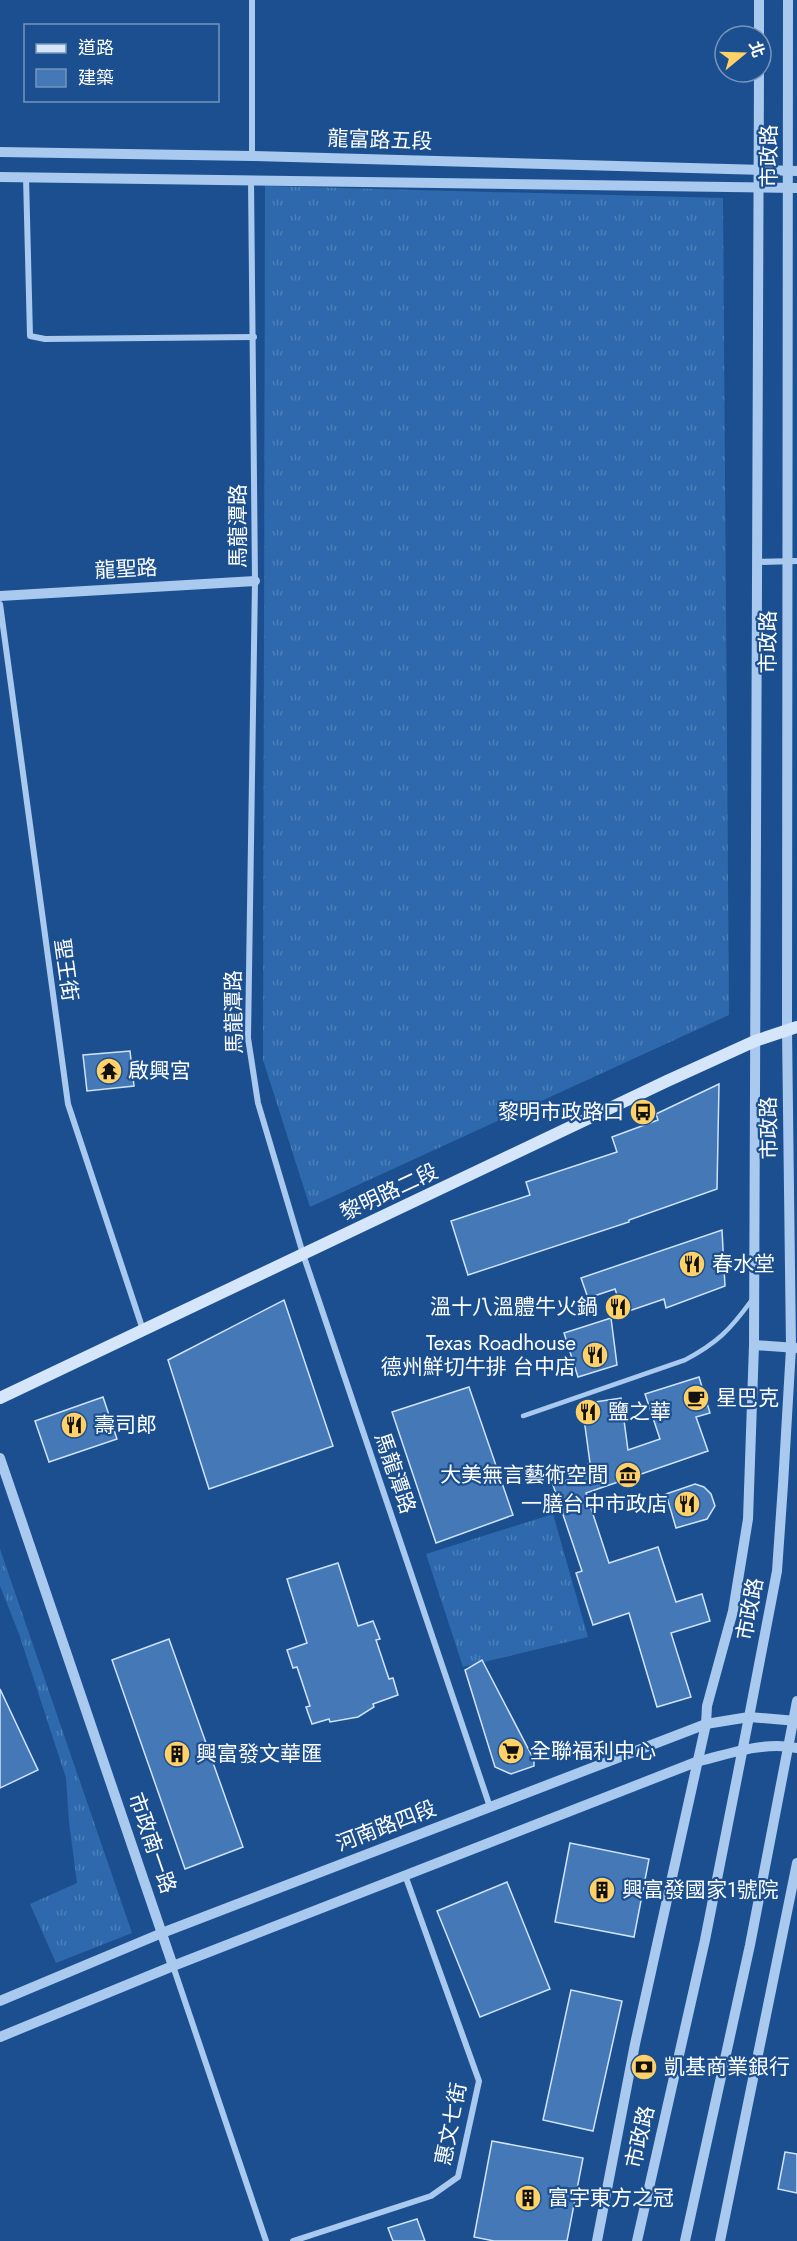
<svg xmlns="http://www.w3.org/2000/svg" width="797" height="2241" font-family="Jost,'Noto Sans TC',sans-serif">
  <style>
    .grass { fill: url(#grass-tufts) }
    .building { fill: #4478b7; stroke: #cfe3fa; stroke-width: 1.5 }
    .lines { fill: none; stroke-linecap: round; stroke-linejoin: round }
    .service { stroke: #a9c9ee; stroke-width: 4.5 }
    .minor { stroke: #a9c9ee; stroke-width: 6 }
    .tertiary { stroke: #a9c9ee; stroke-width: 10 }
    .secondary { stroke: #d6e6fa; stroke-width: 12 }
    .labels { text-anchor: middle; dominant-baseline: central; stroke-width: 4.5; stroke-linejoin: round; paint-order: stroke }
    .street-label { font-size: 21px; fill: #fff; stroke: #1b4f8f }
    .poi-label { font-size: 21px; fill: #fff; stroke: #1b4f8f; text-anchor: start }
  </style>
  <defs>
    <pattern id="grass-tufts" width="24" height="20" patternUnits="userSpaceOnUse" patternTransform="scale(1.5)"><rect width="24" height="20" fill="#2e69ad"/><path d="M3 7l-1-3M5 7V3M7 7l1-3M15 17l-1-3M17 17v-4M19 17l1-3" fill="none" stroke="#4d80b9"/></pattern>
  </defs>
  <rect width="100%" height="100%" fill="#1b4f8f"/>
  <g class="grass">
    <path d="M265,186L723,198L729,1015L310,1207L263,1060Z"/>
    <path d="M553,1514L588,1637L463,1667L426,1554Z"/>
    <path d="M0,1549L132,1933L56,1963L30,1904L77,1883L69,1822L66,1778L19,1634L0,1586Z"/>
  </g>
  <g class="building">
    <path d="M130,1051L134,1086L87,1091L83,1055Z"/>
    <path d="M719,1084L717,1189L629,1220V1222L468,1275L451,1221L530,1195L526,1182L617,1152L612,1137L658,1120L656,1114Z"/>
    <path d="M722,1230L725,1286L666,1308L664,1299L623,1313L615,1289L588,1298L581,1278Z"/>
    <path d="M284,1300L333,1446L209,1489L168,1360Z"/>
    <path d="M611,1318L617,1365L578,1377L564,1333Z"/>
    <path d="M699,1377L710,1413L696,1417L708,1451L586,1493L609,1563L658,1547L676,1602L702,1594L710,1621L671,1633L691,1697L657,1707L629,1613L593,1625L576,1573L582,1571L553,1485L591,1472L588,1464L590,1463L582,1404L621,1398L628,1450L660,1439L645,1394Z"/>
    <path d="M469,1387L513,1515L436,1543L392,1412Z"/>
    <path d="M103,1397L117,1439L49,1462L35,1421Z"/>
    <path d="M695,1484L704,1487L711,1494L715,1506L707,1519L676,1528L666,1494Z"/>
    <path d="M338,1563L358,1626L373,1621L380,1639L376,1640L389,1679L393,1678L398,1695L373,1704L374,1707L358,1717L330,1722L329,1719L312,1724L306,1707L310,1706L297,1667L293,1668L287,1650L307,1643L287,1579Z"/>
    <path d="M169,1639L243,1847L185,1869L112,1660Z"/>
    <path d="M482,1660L534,1760V1766L511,1774L495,1767L465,1670Z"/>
    <path d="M0,1689L38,1770L0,1788Z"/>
    <path d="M570,1843L649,1859L634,1937L555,1922Z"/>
    <path d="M507,1882L550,1989L480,2017L437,1911Z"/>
    <path d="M571,1990L622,2001L593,2131L543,2120Z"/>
    <path d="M492,2141L583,2158L567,2241H494L474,2237Z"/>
    <path d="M785,2152L797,2154V2193L778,2189Z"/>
    <path d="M417,2219L425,2241H393L388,2228Z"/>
  </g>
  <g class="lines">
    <path class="service" d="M523,1416L685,1360C717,1343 730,1330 751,1301"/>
    <g class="minor">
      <path d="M252,156V0"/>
      <path d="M26,177L30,336L45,339L254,337"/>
      <path d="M251,180L255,581L248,1038L258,1103L303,1254L490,1807"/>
      <path d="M757,562L797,561"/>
      <path d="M0,604L68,1104L143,1330"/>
      <path d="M173,1966L266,2241"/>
      <path d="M293,2241L431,2196L458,2177L479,2081L405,1875"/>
    </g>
    <g class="tertiary">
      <path d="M759,36V0"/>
      <path d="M0,152L252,156L797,171"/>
      <path d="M0,177L797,188"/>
      <path d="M0,596L255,581"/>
      <path d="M754,1345L797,1348"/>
      <path d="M0,1458L173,1966"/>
      <path d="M0,2001L162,1933L706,1724L749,1717L797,1721"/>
      <path d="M0,2037L173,1966L696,1762C728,1754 764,1741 797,1748"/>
      <path d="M597,2241L635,2044L706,1724L707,1706L733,1611L748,1519L754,1345L759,72"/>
      <path d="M637,2241L705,1940L749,1717L777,1571L783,1485L791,1348L787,1030L788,0"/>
      <path d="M685,2241L750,1945L797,1701"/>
      <path d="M720,2241L797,1863"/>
    </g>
    <path class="secondary" d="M0,1398L667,1081L755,1041L797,1027"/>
  </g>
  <defs>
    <symbol id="temple-disc" viewBox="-11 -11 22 22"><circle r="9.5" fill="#ffd166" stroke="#1b4f8f"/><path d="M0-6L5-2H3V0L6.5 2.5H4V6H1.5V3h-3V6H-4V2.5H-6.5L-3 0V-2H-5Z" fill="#111"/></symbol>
    <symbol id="bus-disc" viewBox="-11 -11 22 22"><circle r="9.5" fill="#ffd166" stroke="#1b4f8f"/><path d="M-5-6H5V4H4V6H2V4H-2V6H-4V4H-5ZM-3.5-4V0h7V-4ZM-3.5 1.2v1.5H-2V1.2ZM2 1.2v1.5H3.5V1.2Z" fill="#111"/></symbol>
    <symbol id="restaurant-disc" viewBox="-11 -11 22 22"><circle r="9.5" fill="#ffd166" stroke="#1b4f8f"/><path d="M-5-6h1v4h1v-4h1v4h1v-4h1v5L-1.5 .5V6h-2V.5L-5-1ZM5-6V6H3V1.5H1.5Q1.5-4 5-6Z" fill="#111"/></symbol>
    <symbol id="cafe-disc" viewBox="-11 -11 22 22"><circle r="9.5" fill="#ffd166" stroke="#1b4f8f"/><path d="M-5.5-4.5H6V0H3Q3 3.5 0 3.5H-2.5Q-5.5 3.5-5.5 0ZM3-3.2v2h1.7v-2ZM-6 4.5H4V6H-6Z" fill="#111"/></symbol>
    <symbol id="museum-disc" viewBox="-11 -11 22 22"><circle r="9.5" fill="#ffd166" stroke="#1b4f8f"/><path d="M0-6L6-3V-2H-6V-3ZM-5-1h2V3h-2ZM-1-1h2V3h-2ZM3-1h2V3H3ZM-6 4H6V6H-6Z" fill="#111"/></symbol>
    <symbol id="supermarket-disc" viewBox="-11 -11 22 22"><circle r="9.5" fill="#ffd166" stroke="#1b4f8f"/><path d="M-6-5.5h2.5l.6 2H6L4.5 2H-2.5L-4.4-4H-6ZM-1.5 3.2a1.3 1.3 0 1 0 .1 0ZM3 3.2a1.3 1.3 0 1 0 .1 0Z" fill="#111"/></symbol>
    <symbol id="building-disc" viewBox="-11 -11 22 22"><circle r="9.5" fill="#ffd166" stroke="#1b4f8f"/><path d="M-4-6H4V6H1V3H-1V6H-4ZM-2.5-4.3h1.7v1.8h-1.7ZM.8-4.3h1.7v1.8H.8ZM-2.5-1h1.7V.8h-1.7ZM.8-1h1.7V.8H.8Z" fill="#111"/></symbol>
    <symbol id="bank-disc" viewBox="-11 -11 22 22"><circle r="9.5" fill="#ffd166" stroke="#1b4f8f"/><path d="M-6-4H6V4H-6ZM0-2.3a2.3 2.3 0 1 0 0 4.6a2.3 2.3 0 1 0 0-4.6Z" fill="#111"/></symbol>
  </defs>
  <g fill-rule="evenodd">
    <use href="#temple-disc" x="94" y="1056" width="30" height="30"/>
    <use href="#bus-disc" x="628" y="1097" width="30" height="30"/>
    <use href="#restaurant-disc" x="677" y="1249" width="30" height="30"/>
    <use href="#restaurant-disc" x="603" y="1292" width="30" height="30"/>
    <use href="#restaurant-disc" x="580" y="1340" width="30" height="30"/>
    <use href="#cafe-disc" x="681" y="1383" width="30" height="30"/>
    <use href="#restaurant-disc" x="573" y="1397" width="30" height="30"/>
    <use href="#restaurant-disc" x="59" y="1410" width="30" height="30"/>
    <use href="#museum-disc" x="613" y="1460" width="30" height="30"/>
    <use href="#restaurant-disc" x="672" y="1489" width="30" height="30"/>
    <use href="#supermarket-disc" x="496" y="1736" width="30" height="30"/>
    <use href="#building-disc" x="162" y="1739" width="30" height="30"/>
    <use href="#building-disc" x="587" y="1875" width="30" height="30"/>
    <use href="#bank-disc" x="629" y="2052" width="30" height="30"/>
    <use href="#building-disc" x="513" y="2183" width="30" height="30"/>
  </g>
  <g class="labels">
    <g class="street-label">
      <text transform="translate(380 140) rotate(2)">龍富路五段</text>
      <text transform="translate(769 156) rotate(-90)">市政路</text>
      <text transform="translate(238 526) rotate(-90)">馬龍潭路</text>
      <text transform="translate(126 569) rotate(-3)">龍聖路</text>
      <text transform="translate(768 642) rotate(-90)">市政路</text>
      <text transform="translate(66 970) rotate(82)">聖王街</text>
      <text transform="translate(234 1012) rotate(-91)">馬龍潭路</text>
      <text transform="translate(769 1128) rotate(-91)">市政路</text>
      <text transform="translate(389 1192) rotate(-25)">黎明路二段</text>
      <text transform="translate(395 1473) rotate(71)">馬龍潭路</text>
      <text transform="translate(750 1609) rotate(-79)">市政路</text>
      <text transform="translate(386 1826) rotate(-21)">河南路四段</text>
      <text transform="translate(152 1843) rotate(71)">市政南一路</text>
      <text transform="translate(451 2124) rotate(-79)">惠文七街</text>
      <text transform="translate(640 2137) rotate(-77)">市政路</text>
    </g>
    <g class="poi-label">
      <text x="128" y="1071">啟興宮</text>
      <text x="624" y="1112" text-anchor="end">黎明市政路口</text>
      <text x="712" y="1264">春水堂</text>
      <text x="598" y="1307" text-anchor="end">溫十八溫體牛火鍋</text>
      <text x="576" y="1343" text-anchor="end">Texas Roadhouse<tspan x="576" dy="24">德州鮮切牛排 台中店</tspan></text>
      <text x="716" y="1398">星巴克</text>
      <text x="608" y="1412">鹽之華</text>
      <text x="94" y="1425">壽司郎</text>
      <text x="608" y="1475" text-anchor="end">大美無言藝術空間</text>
      <text x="668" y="1504" text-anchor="end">一膳台中市政店</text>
      <text x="530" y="1751">全聯福利中心</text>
      <text x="196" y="1754">興富發文華匯</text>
      <text x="622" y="1890">興富發國家1號院</text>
      <text x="664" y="2067">凱基商業銀行</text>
      <text x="548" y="2198">富宇東方之冠</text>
    </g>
  </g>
  <rect x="24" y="24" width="195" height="78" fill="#1b4f8f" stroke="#7695bc" stroke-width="1.5"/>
  <rect x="36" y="44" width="30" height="9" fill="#d6e6fa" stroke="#7695bc" stroke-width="1.5"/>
  <text x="78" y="54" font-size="18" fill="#ffffff">道路</text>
  <rect x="36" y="69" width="30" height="18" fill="#4478b7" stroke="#7695bc" stroke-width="1.5"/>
  <text x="78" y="84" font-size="18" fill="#ffffff">建築</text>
  <g transform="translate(743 54) rotate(71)"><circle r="28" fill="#1b4f8f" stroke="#7695bc" stroke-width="1.5"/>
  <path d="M0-4.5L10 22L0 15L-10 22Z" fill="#ffd166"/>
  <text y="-9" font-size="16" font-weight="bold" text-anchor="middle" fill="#ffffff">北</text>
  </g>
</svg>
